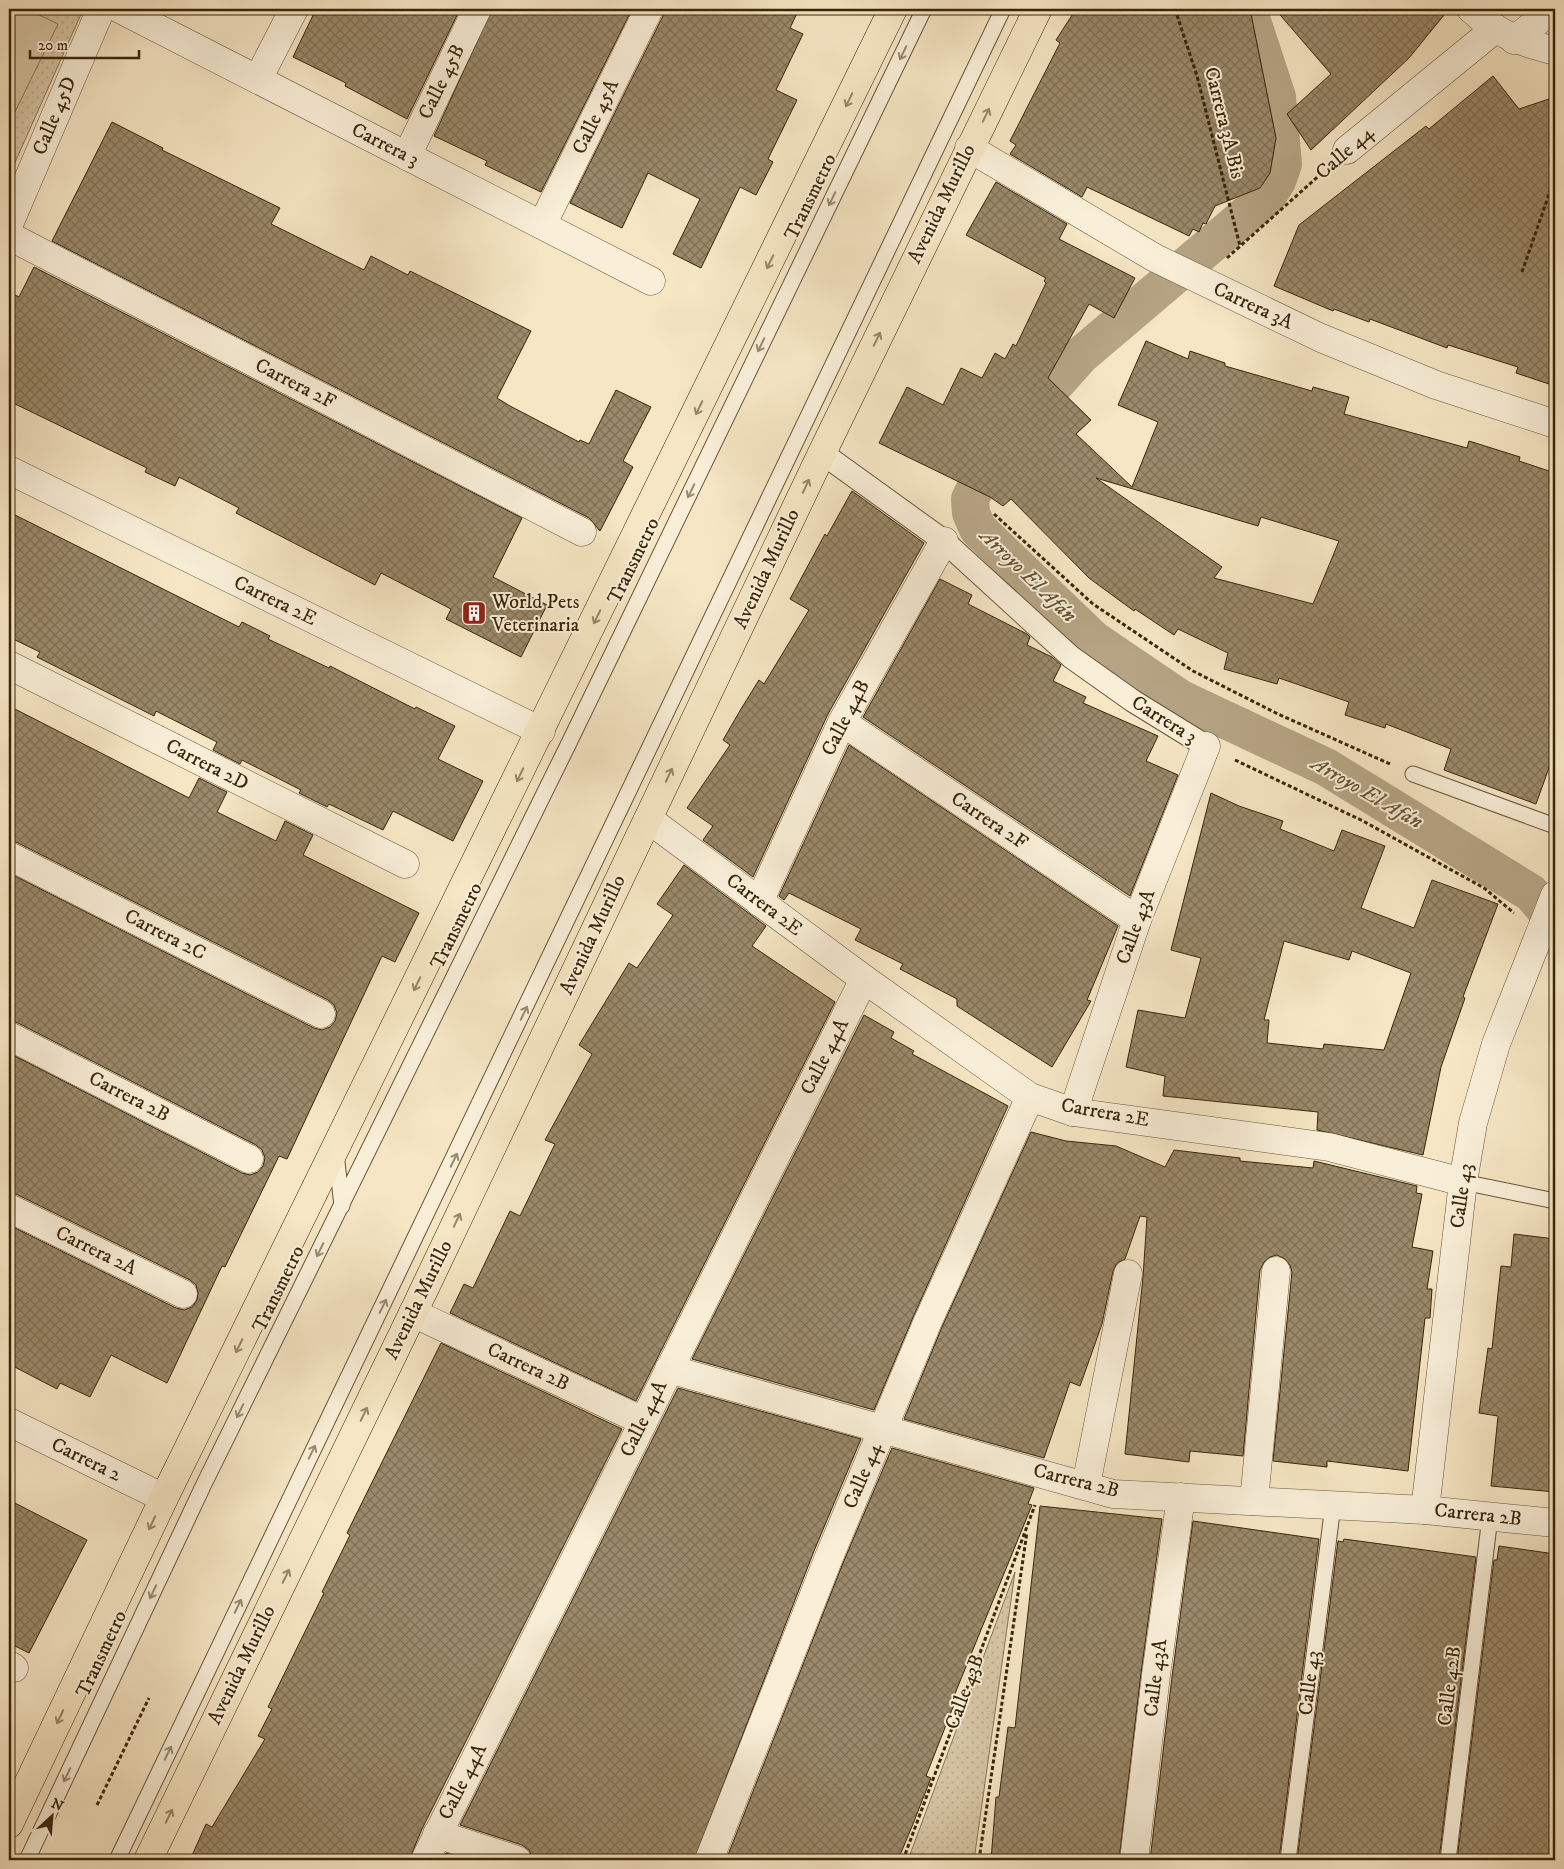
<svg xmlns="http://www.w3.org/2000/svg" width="1564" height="1869" font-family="'IM FELL DW Pica',serif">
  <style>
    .park { fill: url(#park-dots); stroke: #887556 }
    .garden { fill: #d6c5a4; stroke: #887556 }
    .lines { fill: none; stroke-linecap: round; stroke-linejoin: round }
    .canal { stroke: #b6a484; stroke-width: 38 }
    .building { fill: url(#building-cross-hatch); stroke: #392509; fill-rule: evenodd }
    .service-casing { stroke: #685538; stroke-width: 17 }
    .pedestrian-casing { stroke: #685538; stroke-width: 24 }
    .minor-casing { stroke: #685538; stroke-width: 29 }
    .tertiary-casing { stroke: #685538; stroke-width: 29 }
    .primary-casing { stroke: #392509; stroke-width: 29 }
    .path { stroke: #392509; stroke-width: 3; stroke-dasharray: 4 2.5; stroke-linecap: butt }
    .service { stroke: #f9efd9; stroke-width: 15 }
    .pedestrian { stroke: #f9efd9; stroke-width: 22 }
    .minor { stroke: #f9efd9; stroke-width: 28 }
    .tertiary { stroke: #f9efd9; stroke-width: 28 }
    .primary { stroke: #f6e6c4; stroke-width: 28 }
    .oneway { stroke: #998a71 }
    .oneway2 { stroke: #988666 }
    .labels { text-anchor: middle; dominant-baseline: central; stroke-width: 4; stroke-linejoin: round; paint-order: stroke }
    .street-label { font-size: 20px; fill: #392509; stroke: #f9efd9 }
    .poi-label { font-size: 20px; fill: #392509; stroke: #f9efd9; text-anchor: start }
    .water-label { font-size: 21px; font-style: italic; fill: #655134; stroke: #f9efd9 }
  </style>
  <defs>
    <pattern id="park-dots" width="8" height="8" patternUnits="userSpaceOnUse" patternTransform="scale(1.25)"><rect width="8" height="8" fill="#d6c5a4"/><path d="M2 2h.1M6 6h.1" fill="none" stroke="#b8a98c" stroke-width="1.8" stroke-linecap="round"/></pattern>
    <pattern id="building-cross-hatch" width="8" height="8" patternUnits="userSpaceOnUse" patternTransform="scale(1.25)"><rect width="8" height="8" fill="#9b896a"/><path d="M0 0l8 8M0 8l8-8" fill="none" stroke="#7f7055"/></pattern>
  </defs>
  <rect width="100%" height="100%" fill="#f6e6c4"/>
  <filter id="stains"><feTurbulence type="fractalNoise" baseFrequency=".004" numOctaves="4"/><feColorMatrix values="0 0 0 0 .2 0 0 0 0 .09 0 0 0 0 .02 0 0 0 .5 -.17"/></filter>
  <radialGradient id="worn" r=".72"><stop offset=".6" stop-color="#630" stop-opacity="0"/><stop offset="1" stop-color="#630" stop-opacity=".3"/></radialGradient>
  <g class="park">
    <path d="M9,9H79L82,12L9,176Z"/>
    <path d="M1015,1572L974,1860H908Z"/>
  </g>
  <path class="garden" d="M9,9H27L58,24L9,124Z"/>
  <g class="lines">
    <path class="canal" d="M1248,9L1277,97L1283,164L1277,181L1266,198L1080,356L1007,438L988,462L970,499L971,513L978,529L1094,640L1181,699L1326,767L1531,893L1555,921"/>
  </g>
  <g class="building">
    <path d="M316,9H460L407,119L345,86L346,83L293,57Z"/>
    <path d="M492,9H632L541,192L485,165L487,161L434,136Z"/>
    <path d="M665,9H799L790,28L803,34L776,90L797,100L768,159L773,162L756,195L740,187L701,268L673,254L700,199L648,173L622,228L570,203L663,16Z"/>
    <path d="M1076,9H1250L1276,138L1270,173L1260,188L1215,206L1206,224L1203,223L1199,232L1193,229L1189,236L1087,187L1082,197L1010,154L1016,145L1010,141L1060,43L1056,40Z"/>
    <path d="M1275,9H1449L1409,58L1311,150L1287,114L1331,74Z"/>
    <path d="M1493,76L1519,109L1555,97V386L1516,373L1518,367L1448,345L1447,348L1370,319L1369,322L1334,309L1333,311L1274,286L1299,225L1426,126L1429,129Z"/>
    <path d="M112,122L163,148L162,150L280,208L271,224L364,270L371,256L408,275L410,271L531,331L497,398L510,406L579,442L580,440L589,444L616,390L651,407L623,461L633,467L600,531L589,518L52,241Z"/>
    <path d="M996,182L1067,224L1059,239L1135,278L1114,318L1089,304L1048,378L1091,420L1076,434L1132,487L1158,422L1118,405L1146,341L1188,359L1190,351L1225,363V366L1312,391L1313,387L1349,397L1344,414L1467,448L1469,441L1520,457L1519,461L1555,473V751L1536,804L1444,770L1451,749L1386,724L1385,728L1345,715L1349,702L1279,678L1277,684L1224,669L1228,653L1178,629L1174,635L1135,609L1134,611L1089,578L1011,499L1003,506L990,497L879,443L907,387L943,405L961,368L982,378L995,353L1005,359L1013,344L1016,346L1046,283L1044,281L1046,278L966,235ZM1096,478L1258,526L1261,517L1339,541L1313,604L1214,578L1222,567Z"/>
    <path d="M34,267L522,518L493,577L547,605L521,657L446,619L451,609L381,573L375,585L236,513L239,508L179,477L175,486L145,472L147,468L9,401V292L19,297Z"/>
    <path d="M852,491L924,543L828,714L753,877L703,840L713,826L687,808L730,745L723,740L741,709L759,680L764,684L809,610L790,599L825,534L827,536Z"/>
    <path d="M9,512L239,627L242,622L270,636L268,639L329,668L330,666L415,709L416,707L455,726L438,759L483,781L453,841L393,811L383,830L329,804L327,807L299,793L301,790L242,760L240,764L213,750L217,742L156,711L154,716L37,657L40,652L9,637Z"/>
    <path d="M940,579L972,595L968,604L1027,634L1030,637L1027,645L1052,657L1061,665L1053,681L1086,697L1083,703L1158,736L1146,761L1178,775L1130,896L863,717Z"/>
    <path d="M9,706L189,798L199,778L227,792L217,812L276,841L285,821L313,835L303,855L419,913L395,962L382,956L287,1159L279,1156L225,1267L222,1266L167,1383L111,1355L90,1397L60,1383L57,1389L9,1364V1225L176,1308L184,1310L192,1307L197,1300L198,1293L196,1285L190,1280L16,1194L9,1192V1053L242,1173L250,1175L258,1172L263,1166L265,1158L262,1150L256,1145L16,1022L9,1020V873L314,1028L322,1030L330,1027L335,1021L337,1013L334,1005L328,1000L16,842L9,840Z"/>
    <path d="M849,745L1118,926L1087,1000L1091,1001L1052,1067L957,1006V999L900,969L903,964L855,940L861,929L789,893L784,900L779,896Z"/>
    <path d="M1211,793L1239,806L1283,821L1280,829L1334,851L1342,830L1385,846L1361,908L1414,928L1432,880L1498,904L1463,997L1465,998L1441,1067L1423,1155L1317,1130L1318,1112L1163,1096L1165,1076L1126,1067L1138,1010L1185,1018L1201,958L1171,950ZM1284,941L1349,960L1352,951L1411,973L1384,1050L1324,1044L1323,1049L1267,1043L1269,1020H1264Z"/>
    <path d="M684,865L766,926L752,946L835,1002L636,1401L450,1313L464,1284L473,1288L510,1211L520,1216L555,1144L545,1140L592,1054L579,1045L629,963L637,968L673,915L657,904Z"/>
    <path d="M864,1015L894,1032L891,1038L914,1051L912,1054L1008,1106L914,1315L874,1410L692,1359Z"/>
    <path d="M1031,1132L1066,1141L1116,1146L1165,1167L1174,1150L1240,1158V1161L1313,1168L1314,1161L1417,1186L1416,1193L1422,1194L1412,1247L1433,1251L1427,1289H1432L1430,1318H1425L1408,1471L1327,1461V1467L1273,1461L1292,1272L1290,1265L1285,1259L1277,1255L1270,1257L1264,1262L1260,1270L1243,1456L1190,1451L1189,1462L1125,1454L1143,1277L1147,1217L1140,1216L1125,1259L1117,1263L1113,1271L1102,1324L1080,1386L1070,1382L1044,1458L904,1419L942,1327Z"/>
    <path d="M1514,1234L1555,1239V1492L1491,1486L1498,1416L1479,1413L1488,1348L1492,1349L1501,1266L1511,1267Z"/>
    <path d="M441,1343L622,1429L422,1829L409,1860H190L206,1824L212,1827L265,1739L258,1736L272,1709L268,1707L324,1593L322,1592L350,1535L347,1533Z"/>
    <path d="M678,1388L861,1439L814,1551L694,1860H541L532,1857L529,1850L522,1845L460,1825Z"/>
    <path d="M892,1448L1034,1488L1028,1504L1032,1505L954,1696L957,1697L926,1776L931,1778L913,1824L898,1860H726L843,1563Z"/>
    <path d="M9,1500L87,1540L29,1653L9,1643Z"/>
    <path d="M1040,1506L1162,1519L1141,1673L1119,1860H991L996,1797H999L1008,1727L1015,1728Z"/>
    <path d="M1193,1521L1319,1539L1279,1860H1150L1172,1677Z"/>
    <path d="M1344,1539L1476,1557L1439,1860H1297L1338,1541L1343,1542Z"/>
    <path d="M1499,1546L1555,1554V1860H1457L1494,1560H1497Z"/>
    <path d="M446,1853L467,1860H442Z"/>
  </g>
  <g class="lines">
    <defs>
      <g id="service">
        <path d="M1413,774L1555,826"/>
        <path d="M336,1153L342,1206"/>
        <path d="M1463,1182L1555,1201"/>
        <path d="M27,1860L204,1484L568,745L924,9"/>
        <path d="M117,1860L1003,9"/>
        <path d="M1288,1860L1333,1505"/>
        <path d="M1448,1860L1490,1517"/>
      </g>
      <path id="pedestrian" d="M822,453L944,541L1071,657L1133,701L1206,746"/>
      <g id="minor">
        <path d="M120,9L651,281"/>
        <path d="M1471,9C1500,36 1518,41 1555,51"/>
        <path d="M1514,40L1553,9"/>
        <path d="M258,79L294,9"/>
        <path d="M969,148L1155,258L1321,338L1436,385L1555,424"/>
        <path d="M1347,150L1495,29"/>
        <path d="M407,156L477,9"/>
        <path d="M9,224L101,9"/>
        <path d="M542,225L649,9"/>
        <path d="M9,236L582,532"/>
        <path d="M9,665L405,864"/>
        <path d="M842,722L1137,920"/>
        <path d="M648,819L864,979L1030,1097L1073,1112L1329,1147L1463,1182"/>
        <path d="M9,856L321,1014"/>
        <path d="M759,902L842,722L944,541"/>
        <path d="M9,1036L249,1159"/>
        <path d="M1073,1112L1137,920L1206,746"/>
        <path d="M9,1208L183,1294"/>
        <path d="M413,1313L643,1421"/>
        <path d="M669,1369L1113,1494L1425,1510L1555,1523"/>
        <path d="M9,1422L164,1498"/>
        <path d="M1086,1485L1128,1274"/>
        <path d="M1254,1501L1276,1271"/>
        <path d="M1425,1510L1463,1182L1473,1123L1496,1044L1555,895"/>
        <path d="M9,1665L14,1668"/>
        <path d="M437,1834L517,1860"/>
        <path d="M425,1860L864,979"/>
        <path d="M709,1860L829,1557L928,1321L1030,1097"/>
        <path d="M1134,1860L1156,1675L1181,1497"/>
      </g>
      <path id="tertiary" d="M9,470L541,731"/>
      <g id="primary">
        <path d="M9,1824L164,1498L893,9"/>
        <path d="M148,1860L413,1313L822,453L1038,9"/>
      </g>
    </defs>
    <use href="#service" class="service-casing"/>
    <use href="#pedestrian" class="pedestrian-casing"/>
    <use href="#minor" class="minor-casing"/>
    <use href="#tertiary" class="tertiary-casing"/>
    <use href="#primary" class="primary-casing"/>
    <g class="path">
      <path d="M1175,9L1197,76L1240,246"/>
      <path d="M1227,258L1323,172"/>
      <path d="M1522,272L1555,177"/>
      <path d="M994,514L1093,604L1193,671L1278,714L1390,764"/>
      <path d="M1235,760L1363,821L1484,888L1514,913"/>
      <path d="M97,1805L149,1698"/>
      <path d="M903,1860L1035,1505"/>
      <path d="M979,1860L1027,1532"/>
    </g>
    <use href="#service" class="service"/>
    <use href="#pedestrian" class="pedestrian"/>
    <use href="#minor" class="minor"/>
    <use href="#tertiary" class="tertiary"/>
    <use href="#primary" class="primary"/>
  </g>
  <defs><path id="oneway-shaft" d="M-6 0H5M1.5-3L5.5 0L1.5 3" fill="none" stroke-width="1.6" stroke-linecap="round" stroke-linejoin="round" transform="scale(1.25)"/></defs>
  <g class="oneway">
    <use href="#oneway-shaft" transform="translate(903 53) rotate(116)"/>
    <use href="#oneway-shaft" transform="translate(832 199) rotate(116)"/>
    <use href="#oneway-shaft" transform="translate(761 345) rotate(116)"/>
    <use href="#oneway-shaft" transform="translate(691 491) rotate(116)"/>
    <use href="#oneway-shaft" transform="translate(524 1013) rotate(-64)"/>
    <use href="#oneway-shaft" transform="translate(454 1160) rotate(-64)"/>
    <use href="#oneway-shaft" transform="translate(320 1250) rotate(116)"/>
    <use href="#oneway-shaft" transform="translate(383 1306) rotate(-64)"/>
    <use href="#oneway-shaft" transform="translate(240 1411) rotate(116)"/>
    <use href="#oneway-shaft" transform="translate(312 1452) rotate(-64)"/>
    <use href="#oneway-shaft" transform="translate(153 1592) rotate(115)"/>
    <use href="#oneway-shaft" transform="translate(238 1606) rotate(-64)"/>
    <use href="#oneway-shaft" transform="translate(168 1753) rotate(-64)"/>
    <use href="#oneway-shaft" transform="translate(67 1775) rotate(115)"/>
  </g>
  <g class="oneway2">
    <use href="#oneway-shaft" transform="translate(849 100) rotate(116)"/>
    <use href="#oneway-shaft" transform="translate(986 115) rotate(-64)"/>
    <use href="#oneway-shaft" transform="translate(770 262) rotate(116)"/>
    <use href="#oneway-shaft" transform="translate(877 339) rotate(-64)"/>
    <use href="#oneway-shaft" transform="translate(699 408) rotate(116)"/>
    <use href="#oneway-shaft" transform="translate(806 486) rotate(-65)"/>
    <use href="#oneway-shaft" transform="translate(597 617) rotate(116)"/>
    <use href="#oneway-shaft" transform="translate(520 775) rotate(116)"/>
    <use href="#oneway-shaft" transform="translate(669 775) rotate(-65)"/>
    <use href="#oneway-shaft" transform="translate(417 984) rotate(116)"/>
    <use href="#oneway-shaft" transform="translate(457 1220) rotate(-65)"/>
    <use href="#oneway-shaft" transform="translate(239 1346) rotate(116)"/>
    <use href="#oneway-shaft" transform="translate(364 1414) rotate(-64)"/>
    <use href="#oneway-shaft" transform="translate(152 1523) rotate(115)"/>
    <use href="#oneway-shaft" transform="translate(286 1576) rotate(-64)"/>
    <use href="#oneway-shaft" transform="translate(60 1717) rotate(115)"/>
    <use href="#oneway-shaft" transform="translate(169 1816) rotate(-64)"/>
  </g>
  <defs>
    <symbol id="building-square" viewBox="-11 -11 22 22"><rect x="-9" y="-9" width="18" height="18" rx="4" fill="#8f2418" stroke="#f9efd9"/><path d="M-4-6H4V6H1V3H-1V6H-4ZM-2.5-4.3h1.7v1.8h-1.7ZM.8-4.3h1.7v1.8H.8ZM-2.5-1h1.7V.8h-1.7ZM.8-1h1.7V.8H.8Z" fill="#fff"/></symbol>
  </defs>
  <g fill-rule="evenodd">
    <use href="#building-square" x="460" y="599" width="28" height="28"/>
  </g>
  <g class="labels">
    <g class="street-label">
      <text transform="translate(442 82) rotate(-64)">Calle 45B</text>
      <text transform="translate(55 116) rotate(-67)">Calle 45D</text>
      <text transform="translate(596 117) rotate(-64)">Calle 45A</text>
      <text transform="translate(1224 123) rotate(76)">Carrera 3A Bis</text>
      <text transform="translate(385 145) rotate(27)">Carrera 3</text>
      <text transform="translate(1345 153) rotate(-41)">Calle 44</text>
      <text transform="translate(811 197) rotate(-64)">Transmetro</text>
      <text transform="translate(942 204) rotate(-64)">Avenida Murillo</text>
      <text transform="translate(1253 306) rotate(25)">Carrera 3A</text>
      <text transform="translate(295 384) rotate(27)">Carrera 2F</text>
      <text transform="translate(634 561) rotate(-64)">Transmetro</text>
      <text transform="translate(767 569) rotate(-65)">Avenida Murillo</text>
      <text transform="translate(275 601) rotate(26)">Carrera 2E</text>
      <text transform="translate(846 718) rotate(-63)">Calle 44B</text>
      <text transform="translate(1164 720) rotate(32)">Carrera 3</text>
      <text transform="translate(207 765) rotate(27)">Carrera 2D</text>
      <text transform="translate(989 821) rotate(34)">Carrera 2F</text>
      <text transform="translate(764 905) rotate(37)">Carrera 2E</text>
      <text transform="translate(457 926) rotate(-64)">Transmetro</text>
      <text transform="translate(1136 927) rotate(-70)">Calle 43A</text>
      <text transform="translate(165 935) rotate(27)">Carrera 2C</text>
      <text transform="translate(593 935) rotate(-65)">Avenida Murillo</text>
      <text transform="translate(825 1057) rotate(-63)">Calle 44A</text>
      <text transform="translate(129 1097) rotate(27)">Carrera 2B</text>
      <text transform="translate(1105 1113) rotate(10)">Carrera 2E</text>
      <text transform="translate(1462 1196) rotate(-82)">Calle 43</text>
      <text transform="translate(96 1251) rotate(26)">Carrera 2A</text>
      <text transform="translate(279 1289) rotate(-64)">Transmetro</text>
      <text transform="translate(419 1300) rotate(-64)">Avenida Murillo</text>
      <text transform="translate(528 1367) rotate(25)">Carrera 2B</text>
      <text transform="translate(644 1419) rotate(-64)">Calle 44A</text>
      <text transform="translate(86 1460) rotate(26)">Carrera 2</text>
      <text transform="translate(863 1476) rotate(-67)">Calle 44</text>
      <text transform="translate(1076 1481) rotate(14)">Carrera 2B</text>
      <text transform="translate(1478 1515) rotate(6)">Carrera 2B</text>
      <text transform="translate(102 1654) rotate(-65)">Transmetro</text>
      <text transform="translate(242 1665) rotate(-64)">Avenida Murillo</text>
      <text transform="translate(1156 1678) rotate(-83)">Calle 43A</text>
      <text transform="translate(1310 1683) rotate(-83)">Calle 43</text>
      <text transform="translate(1450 1686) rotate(-83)">Calle 42B</text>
      <text transform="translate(965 1692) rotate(-70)">Calle 43B</text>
      <text transform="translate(463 1782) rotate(-63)">Calle 44A</text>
    </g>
    <g class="poi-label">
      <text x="492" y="602">World Pets<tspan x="492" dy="23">Veterinaria</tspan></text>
    </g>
    <g class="water-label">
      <text transform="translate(1028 576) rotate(44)">Arroyo El Afán</text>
      <text transform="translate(1367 793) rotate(30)">Arroyo El Afán</text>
    </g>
  </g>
  <rect width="1564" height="1869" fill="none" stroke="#f6e6c4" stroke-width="30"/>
  <rect x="10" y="10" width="1544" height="1849" fill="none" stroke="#392509" stroke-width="2.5"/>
  <rect x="15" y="15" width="1534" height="1839" fill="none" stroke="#392509"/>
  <g transform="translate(52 1816) rotate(26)" stroke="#f9efd9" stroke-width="4" paint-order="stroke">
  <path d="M0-4L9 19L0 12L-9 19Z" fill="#392509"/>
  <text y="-8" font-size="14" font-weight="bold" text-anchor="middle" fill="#392509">N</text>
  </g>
  <path d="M30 50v8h109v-8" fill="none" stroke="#392509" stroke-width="2.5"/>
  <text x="38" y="50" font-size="15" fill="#392509" stroke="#f9efd9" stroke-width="4" paint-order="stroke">20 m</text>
  <rect width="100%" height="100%" filter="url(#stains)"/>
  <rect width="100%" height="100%" fill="url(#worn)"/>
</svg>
